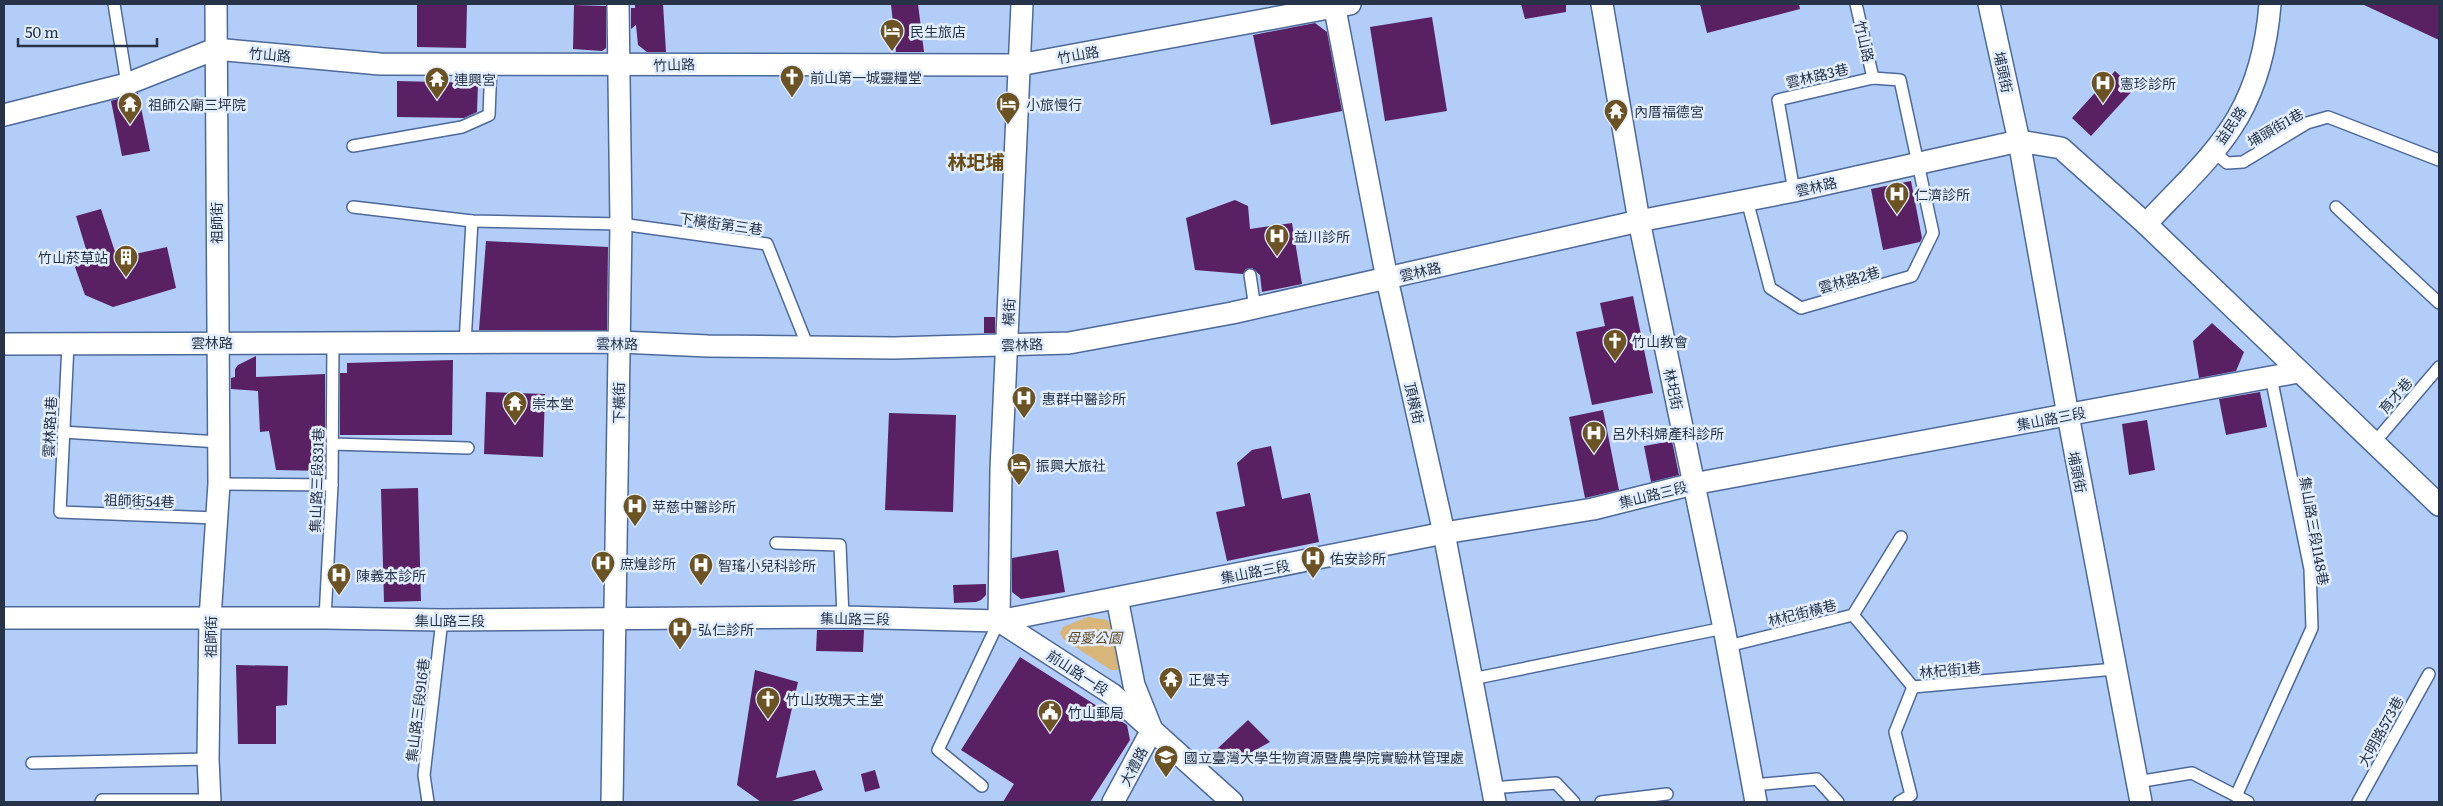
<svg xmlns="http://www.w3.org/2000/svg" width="2443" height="806" font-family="Literata,'Noto Sans TC',serif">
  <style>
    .green { fill: #d8b578 }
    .building { fill: #592064 }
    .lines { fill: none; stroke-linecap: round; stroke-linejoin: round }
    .lane-casing { stroke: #4d699a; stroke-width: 14 }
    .street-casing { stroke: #4d699a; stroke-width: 24 }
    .lane { stroke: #fff; stroke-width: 11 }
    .street { stroke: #fff; stroke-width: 21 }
    .labels { text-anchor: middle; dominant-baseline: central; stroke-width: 5; stroke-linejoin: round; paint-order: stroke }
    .poi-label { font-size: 14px; fill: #263349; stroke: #e2edfe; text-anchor: start }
    .street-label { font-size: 14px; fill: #263349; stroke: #e2edfe }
    .park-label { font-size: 14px; font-style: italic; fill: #5f4a23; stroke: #e2edfe }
    .district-label { font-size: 19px; font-weight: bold; fill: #674b12; stroke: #e2edfe }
  </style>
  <rect width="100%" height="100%" fill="#b2cdf8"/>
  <path class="green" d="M1088,617L1107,620L1115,629L1120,666L1117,670H1111L1063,639L1060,633L1063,627Z"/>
  <g class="building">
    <path d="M417,4H467L466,48L417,47Z"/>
    <path d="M635,4H663L666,52H647L638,45L636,25L631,29V8H635Z"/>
    <path d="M891,4H918L924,52H896Z"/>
    <path d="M1521,4H1566V12L1525,19Z"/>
    <path d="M1700,4H1799L1800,9L1707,33Z"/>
    <path d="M2362,4H2439V40Z"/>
    <path d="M574,5L606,6V48L602,51L573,49Z"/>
    <path d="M1432,17L1447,111L1385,121L1370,27Z"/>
    <path d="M1315,23L1327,32L1342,111L1271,125L1253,35Z"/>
    <path d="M2115,71L2134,89L2091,136L2072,118Z"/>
    <path d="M397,81L478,83L477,112L464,118L397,117Z"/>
    <path d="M138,93L150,151L122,156L111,101Z"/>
    <path d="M1911,181L1922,238L1920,242L1883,250L1871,189Z"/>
    <path d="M1235,200L1248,206L1250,229L1292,223L1302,284L1262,292L1260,275L1252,268L1246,269L1243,274L1195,270L1186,218Z"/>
    <path d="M101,209L117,258L167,247L176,288L113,307L85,295L75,267L89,259L76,216Z"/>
    <path d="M486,241L608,247L607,330H479Z"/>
    <path d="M1633,296L1653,393L1592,405L1576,332L1605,326L1600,303Z"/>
    <rect x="984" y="317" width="11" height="16"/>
    <path d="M2212,323L2244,352L2236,371L2199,378L2193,341Z"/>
    <path d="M256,356V377L325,374V471L276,470L269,431L260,432L258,391L231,389V378L235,377V369L238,365Z"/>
    <path d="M453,360L452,435H340V373H347V363Z"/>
    <path d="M486,392L545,394L543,457L484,454Z"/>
    <path d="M2260,392L2267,427L2226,435L2219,399Z"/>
    <path d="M1603,410L1619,490L1585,498L1569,417Z"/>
    <path d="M889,413L956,415L953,512L885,510Z"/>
    <path d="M2147,420L2155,470L2129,475L2122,424Z"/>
    <path d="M1672,441L1679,475L1651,482L1644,446Z"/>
    <path d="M1271,446L1282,499L1310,493L1319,542L1227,561L1216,512L1245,506L1237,463L1252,450Z"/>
    <path d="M418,488L421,601L384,602L381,489Z"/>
    <path d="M1058,550L1065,592L1021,599L1012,592V558Z"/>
    <path d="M986,584V595L981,600L976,602L954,603L953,585Z"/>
    <path d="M817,630H864L863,652L816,651Z"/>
    <path d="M1020,657L1127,725L1130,740L1090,802H1003L1014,784L961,750Z"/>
    <path d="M236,665L288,666L287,705L276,706V744H238Z"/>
    <path d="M755,670L798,682L776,778L815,770L823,790L789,802H761L737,785Z"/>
    <path d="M1248,720L1270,742L1228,765L1216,750Z"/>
    <path d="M875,770L880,788L865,792L861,774Z"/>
  </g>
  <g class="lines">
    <defs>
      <g id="lane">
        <path d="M114,4L127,84"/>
        <path d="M1856,4L1873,78"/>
        <path d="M353,146L462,127L489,115L491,65"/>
        <path d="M2213,151L2227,163L2243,162L2307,123L2328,117L2439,160"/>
        <path d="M1747,200L1770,288L1801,308L1912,276L1933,233L1900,80L1873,78L1778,100L1794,191"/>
        <path d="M353,207L472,221L621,224L767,244L808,347"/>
        <path d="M2336,207L2439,303"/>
        <path d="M1250,275L1255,308"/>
        <path d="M465,343L472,221"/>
        <path d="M68,344L60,512L216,518"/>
        <path d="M63,432L219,442"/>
        <path d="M2374,443L2439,367"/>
        <path d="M332,444L468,448"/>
        <path d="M219,484L332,485"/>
        <path d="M776,543L840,545L843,617"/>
        <path d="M1853,615L1913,687"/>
        <path d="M325,618L332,485L333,343"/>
        <path d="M1728,646L1853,615L1901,537"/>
        <path d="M1472,679L1724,628"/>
        <path d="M32,763L208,759"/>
        <path d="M2137,782L2192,773L2248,802"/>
        <path d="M1753,785L1817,779L1838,802"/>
        <path d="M982,786L938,750L999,621"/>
        <path d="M1492,788L1556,783L1574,802"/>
        <path d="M2236,796L2312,628L2310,569L2271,377"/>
        <path d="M101,802L102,800H210"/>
        <path d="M428,802L424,775L442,620"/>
        <path d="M1601,802L1667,794"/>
        <path d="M1899,802L1911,795L1895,732L1913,687L2115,669"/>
        <path d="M2358,802L2429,674"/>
      </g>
      <g id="street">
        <path d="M1022,4L1001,469L999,621L1112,694L1232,802"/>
        <path d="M1334,4L1387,279L1444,533L1495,802"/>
        <path d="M1602,4L1639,221L1724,628L1756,802"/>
        <path d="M1989,4L2019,141L2061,148L2146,224L2439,505"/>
        <path d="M4,115L127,84L215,49L380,64L1019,65L1350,4"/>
        <path d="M2146,224C2177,190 2215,157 2238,117C2258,82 2267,43 2270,4"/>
        <path d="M4,344L620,342L708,346L894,348L1069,343L1232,313L1639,221L1794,191L2019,141L2068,415L2141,802"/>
        <path d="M4,618H325L442,620L843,617L999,621L1444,533L1593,509L1693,484L2298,372"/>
        <path d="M210,802L208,759L210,618L219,484L216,4"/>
        <path d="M612,802L621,224L618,4"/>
        <path d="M1113,802L1152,730L1134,685L1117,598"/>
      </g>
    </defs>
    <use href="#lane" class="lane-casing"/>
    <use href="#street" class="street-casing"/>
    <use href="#lane" class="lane"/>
    <use href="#street" class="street"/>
  </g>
  <defs>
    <symbol id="hotel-pin" viewBox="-11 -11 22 30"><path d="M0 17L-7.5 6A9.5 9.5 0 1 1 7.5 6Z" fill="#6c5324" stroke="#e2edfe"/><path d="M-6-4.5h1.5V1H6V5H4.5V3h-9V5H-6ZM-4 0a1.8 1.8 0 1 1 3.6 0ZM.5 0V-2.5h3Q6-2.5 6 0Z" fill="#fff"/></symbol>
    <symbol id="church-pin" viewBox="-11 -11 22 30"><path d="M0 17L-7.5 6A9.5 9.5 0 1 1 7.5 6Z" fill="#6c5324" stroke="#e2edfe"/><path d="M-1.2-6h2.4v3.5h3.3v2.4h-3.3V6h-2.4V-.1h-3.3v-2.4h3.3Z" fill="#fff"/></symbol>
    <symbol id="temple-pin" viewBox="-11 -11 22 30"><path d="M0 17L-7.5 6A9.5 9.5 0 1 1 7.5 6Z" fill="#6c5324" stroke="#e2edfe"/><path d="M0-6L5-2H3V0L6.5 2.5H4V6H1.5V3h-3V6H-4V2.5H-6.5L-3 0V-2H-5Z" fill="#fff"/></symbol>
    <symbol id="hospital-pin" viewBox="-11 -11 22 30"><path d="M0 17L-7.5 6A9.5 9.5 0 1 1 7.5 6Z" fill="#6c5324" stroke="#e2edfe"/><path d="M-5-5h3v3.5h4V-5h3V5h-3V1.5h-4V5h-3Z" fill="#fff"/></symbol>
    <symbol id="building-pin" viewBox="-11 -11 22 30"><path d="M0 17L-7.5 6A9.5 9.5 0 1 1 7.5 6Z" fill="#6c5324" stroke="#e2edfe"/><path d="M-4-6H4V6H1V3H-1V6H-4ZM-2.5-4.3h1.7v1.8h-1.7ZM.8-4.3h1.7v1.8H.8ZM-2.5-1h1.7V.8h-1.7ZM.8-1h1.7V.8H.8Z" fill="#fff"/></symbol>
    <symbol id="civic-pin" viewBox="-11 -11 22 30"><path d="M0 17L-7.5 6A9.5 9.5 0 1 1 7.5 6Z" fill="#6c5324" stroke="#e2edfe"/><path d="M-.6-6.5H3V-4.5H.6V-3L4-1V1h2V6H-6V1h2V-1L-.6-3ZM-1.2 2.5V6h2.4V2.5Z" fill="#fff"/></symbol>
    <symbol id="university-pin" viewBox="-11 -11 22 30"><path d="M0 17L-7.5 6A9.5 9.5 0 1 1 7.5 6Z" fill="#6c5324" stroke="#e2edfe"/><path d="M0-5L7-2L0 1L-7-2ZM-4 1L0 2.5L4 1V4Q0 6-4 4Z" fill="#fff"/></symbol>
  </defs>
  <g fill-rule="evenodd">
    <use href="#hotel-pin" x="878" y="17" width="28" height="38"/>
    <use href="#church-pin" x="778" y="63" width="28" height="38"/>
    <use href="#temple-pin" x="423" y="65" width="28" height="38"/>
    <use href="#hospital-pin" x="2089" y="69" width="28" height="38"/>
    <use href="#temple-pin" x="116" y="90" width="28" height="38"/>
    <use href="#hotel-pin" x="994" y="90" width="28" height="38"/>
    <use href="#temple-pin" x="1602" y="97" width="28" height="38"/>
    <use href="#hospital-pin" x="1883" y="180" width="28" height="38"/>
    <use href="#hospital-pin" x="1263" y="222" width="28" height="38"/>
    <use href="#building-pin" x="112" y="243" width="28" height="38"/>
    <use href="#church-pin" x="1601" y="327" width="28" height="38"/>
    <use href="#hospital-pin" x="1010" y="384" width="28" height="38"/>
    <use href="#temple-pin" x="501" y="389" width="28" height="38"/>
    <use href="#hospital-pin" x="1580" y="419" width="28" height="38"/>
    <use href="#hotel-pin" x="1005" y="451" width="28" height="38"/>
    <use href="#hospital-pin" x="621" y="492" width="28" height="38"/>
    <use href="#hospital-pin" x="1299" y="544" width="28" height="38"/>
    <use href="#hospital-pin" x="589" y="549" width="28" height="38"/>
    <use href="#hospital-pin" x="687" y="551" width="28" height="38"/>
    <use href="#hospital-pin" x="325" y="561" width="28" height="38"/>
    <use href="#hospital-pin" x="666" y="615" width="28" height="38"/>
    <use href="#temple-pin" x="1157" y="665" width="28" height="38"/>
    <use href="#church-pin" x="754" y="685" width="28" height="38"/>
    <use href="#civic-pin" x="1036" y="698" width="28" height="38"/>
    <use href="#university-pin" x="1152" y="743" width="28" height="38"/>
  </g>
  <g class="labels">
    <g class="poi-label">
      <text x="910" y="31">民生旅店</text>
      <text x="810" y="77">前山第一城靈糧堂</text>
      <text x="454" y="79">連興宮</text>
      <text x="2120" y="83">憲珍診所</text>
      <text x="148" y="104">祖師公廟三坪院</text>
      <text x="1026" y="104">小旅慢行</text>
      <text x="1634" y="111">內厝福德宮</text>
      <text x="1914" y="194">仁濟診所</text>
      <text x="1294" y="236">益川診所</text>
      <text x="108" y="257" text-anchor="end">竹山菸草站</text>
      <text x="1632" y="341">竹山教會</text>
      <text x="1042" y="398">惠群中醫診所</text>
      <text x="532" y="403">崇本堂</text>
      <text x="1612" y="433">呂外科婦產科診所</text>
      <text x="1036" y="465">振興大旅社</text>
      <text x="652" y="506">苹慈中醫診所</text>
      <text x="1330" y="558">佑安診所</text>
      <text x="620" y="563">庶煌診所</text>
      <text x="718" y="565">智瑤小兒科診所</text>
      <text x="356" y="575">陳義本診所</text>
      <text x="698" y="629">弘仁診所</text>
      <text x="1188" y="679">正覺寺</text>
      <text x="786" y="699">竹山玫瑰天主堂</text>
      <text x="1068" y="712">竹山郵局</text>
      <text x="1184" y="757">國立臺灣大學生物資源暨農學院實驗林管理處</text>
    </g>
    <g class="street-label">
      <text transform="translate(1865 41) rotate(77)">竹山路</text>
      <text transform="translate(270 54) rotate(5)">竹山路</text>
      <text transform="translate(1078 54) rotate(-10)">竹山路</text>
      <text transform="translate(674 64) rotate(-2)">竹山路</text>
      <text transform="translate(2004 72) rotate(78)">埔頭街</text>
      <text transform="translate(1817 75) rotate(-13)">雲林路3巷</text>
      <text transform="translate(2230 125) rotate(-56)">益民路</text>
      <text transform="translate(2275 127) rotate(-30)">埔頭街1巷</text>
      <text transform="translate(1816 186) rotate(-13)">雲林路</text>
      <text transform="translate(216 223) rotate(-90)">祖師街</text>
      <text transform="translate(721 223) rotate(8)">下橫街第三巷</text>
      <text transform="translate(1420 271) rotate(-13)">雲林路</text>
      <text transform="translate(1849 279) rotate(-16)">雲林路2巷</text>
      <text transform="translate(1008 312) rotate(-87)">橫街</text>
      <text x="212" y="342">雲林路</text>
      <text transform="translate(617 343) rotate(1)">雲林路</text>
      <text transform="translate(1022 344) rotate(-2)">雲林路</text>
      <text transform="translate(1674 389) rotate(78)">林圯街</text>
      <text transform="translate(2395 395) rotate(-49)">育才巷</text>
      <text transform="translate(618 403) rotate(-89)">下橫街</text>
      <text transform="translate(1415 403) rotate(77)">頂橫街</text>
      <text transform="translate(2051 418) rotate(-11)">集山路三段</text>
      <text transform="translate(49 427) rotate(-87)">雲林路1巷</text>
      <text transform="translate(2078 472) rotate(79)">埔頭街</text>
      <text transform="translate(316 480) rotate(-88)">集山路三段831巷</text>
      <text transform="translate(1653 494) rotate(-14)">集山路三段</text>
      <text transform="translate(139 500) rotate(2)">祖師街54巷</text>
      <text transform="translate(2315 531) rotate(80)">集山路三段1148巷</text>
      <text transform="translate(1255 571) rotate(-11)">集山路三段</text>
      <text transform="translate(1802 612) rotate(-14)">林杞街橫巷</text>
      <text transform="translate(855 618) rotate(1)">集山路三段</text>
      <text x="450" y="620">集山路三段</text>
      <text transform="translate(210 637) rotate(-89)">祖師街</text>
      <text transform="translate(1950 669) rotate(-5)">林杞街1巷</text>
      <text transform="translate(1078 672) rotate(33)">前山路一段</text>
      <text transform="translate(417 710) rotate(-83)">集山路三段916巷</text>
      <text transform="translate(2380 731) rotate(-61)">大明路573巷</text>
      <text transform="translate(1133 766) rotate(-62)">大禮路</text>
    </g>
    <g class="park-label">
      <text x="1094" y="637">母愛公園</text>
    </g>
    <g class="district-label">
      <text x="976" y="161">林圯埔</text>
    </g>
  </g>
  <rect width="2443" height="806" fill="none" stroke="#263349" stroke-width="10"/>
  <path d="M18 38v8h139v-8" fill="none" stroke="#263349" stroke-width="2.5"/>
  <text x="25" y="38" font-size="15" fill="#263349" stroke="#e2edfe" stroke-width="4" paint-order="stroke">50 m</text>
</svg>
